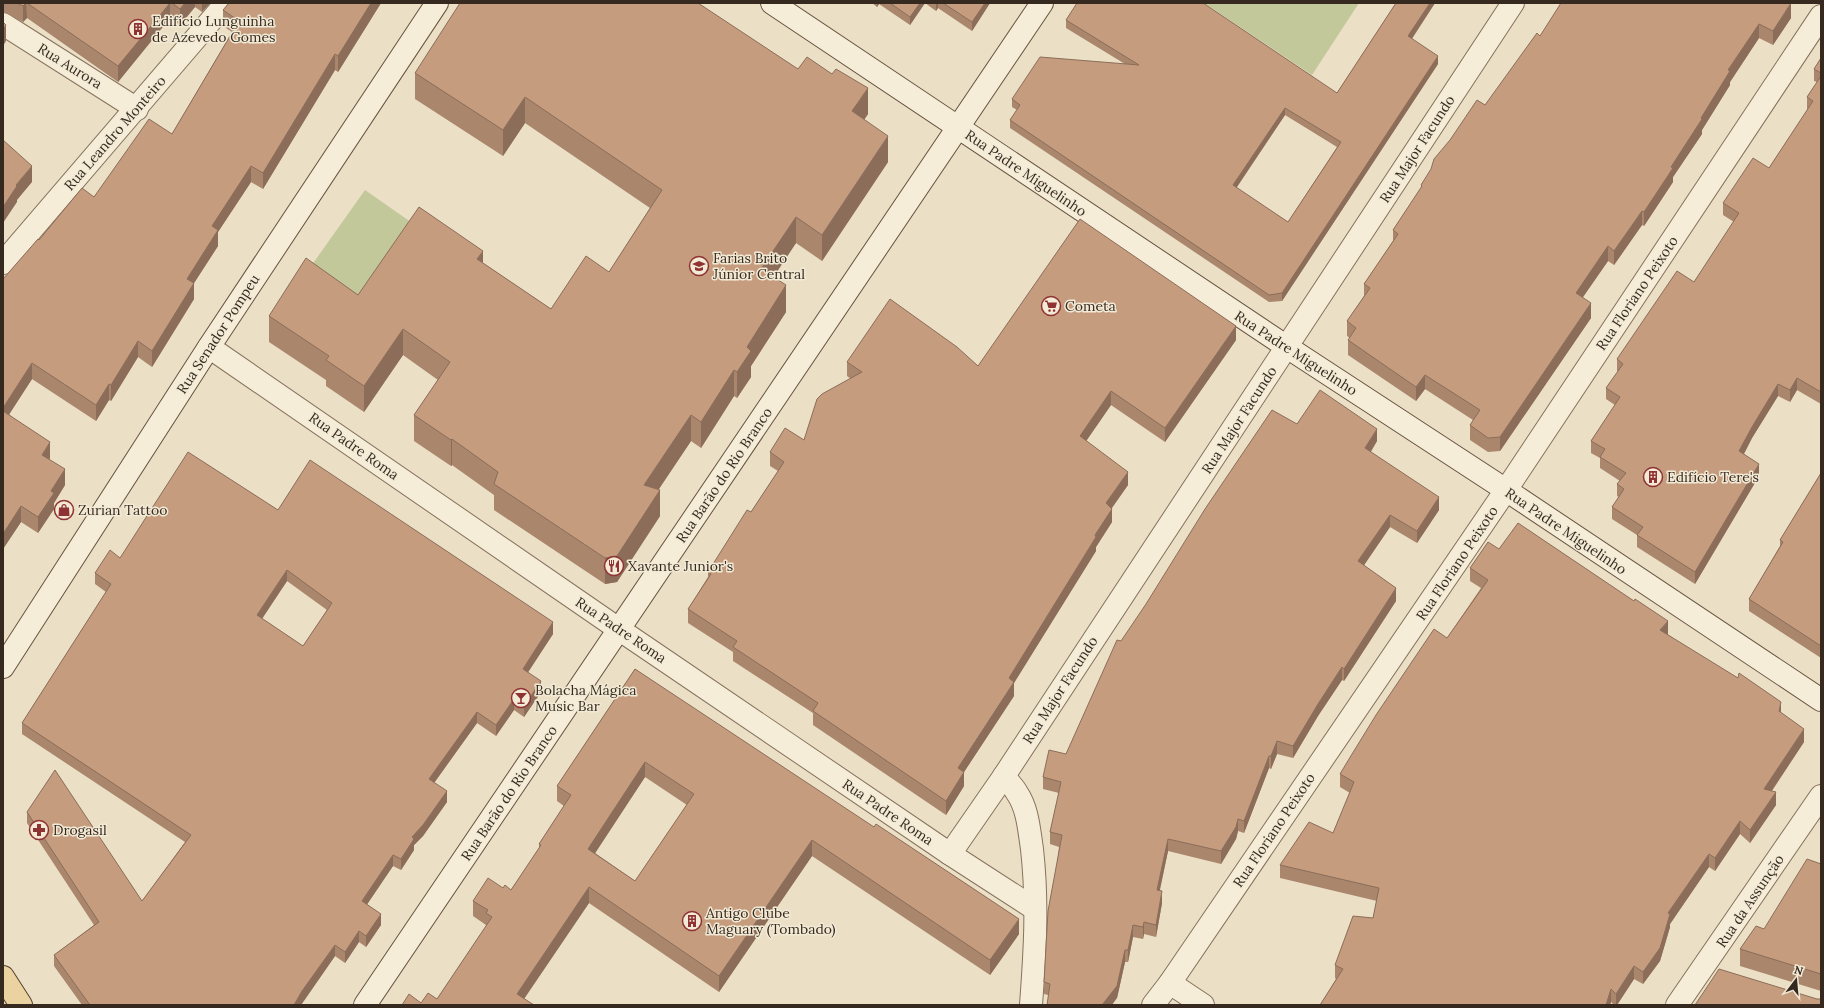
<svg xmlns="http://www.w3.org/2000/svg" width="1824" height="1008" font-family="Lora,serif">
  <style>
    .grass { fill: #c3c89b }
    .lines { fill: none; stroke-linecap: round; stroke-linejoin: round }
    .street-casing { stroke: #85725d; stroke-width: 24 }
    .secondary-casing { stroke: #665340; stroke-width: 24 }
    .primary-casing { stroke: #534031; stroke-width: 24 }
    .street { stroke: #f6edd9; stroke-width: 22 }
    .secondary { stroke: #f6edd9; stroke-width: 22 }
    .primary { stroke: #ebd3a1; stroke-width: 22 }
    .wall { fill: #aa866d; fill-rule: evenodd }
    .shaded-wall { fill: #8b6d59 }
    .building { fill: #c69c7f; stroke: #8b6d59; fill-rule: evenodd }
    .labels { text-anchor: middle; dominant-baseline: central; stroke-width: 3; stroke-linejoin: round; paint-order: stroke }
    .poi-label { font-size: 14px; fill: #362a20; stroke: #f3ead5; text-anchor: start }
    .street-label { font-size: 14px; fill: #362a20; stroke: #f3ead5 }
  </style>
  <rect width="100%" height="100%" fill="#ebdfc6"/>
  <g class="grass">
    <path d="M1204,3H1359L1312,75Z"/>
    <path d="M365,190L418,227L357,313L304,276Z"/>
  </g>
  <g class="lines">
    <defs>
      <g id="street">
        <path d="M3,24L137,109"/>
        <path d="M3,263L226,3"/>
        <path d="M209,347L620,630L950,854L1035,909"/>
        <path d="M1004,776C1008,782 1014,787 1017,793C1028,809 1029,830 1032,849C1038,903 1035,951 1031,1005"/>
        <path d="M950,854L1004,776L1513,3"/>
        <path d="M1170,983L1203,1005"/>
        <path d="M1153,1005L1170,983L1506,490L1821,16"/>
        <path d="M1677,1005L1821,796"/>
      </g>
      <g id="secondary">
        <path d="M772,3L1287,347L1506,490L1821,700"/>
        <path d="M3,667L209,347L437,3"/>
        <path d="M365,1005L1042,3"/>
      </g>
      <path id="primary" d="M3,977L21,1005"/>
    </defs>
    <use href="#street" class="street-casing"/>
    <use href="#secondary" class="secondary-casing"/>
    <use href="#primary" class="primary-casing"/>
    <use href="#street" class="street"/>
    <use href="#secondary" class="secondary"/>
    <use href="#primary" class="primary"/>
  </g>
  <g class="wall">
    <path d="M3,3H210L202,12L195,7L180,25L170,18L118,82L27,18L23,22L4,12H3Z"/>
    <path d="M229,3H381L338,72L335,70L263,189L251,182L218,232V246L194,283V299L152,367L138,357L111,401L109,400L96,421L32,379L9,414L50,458L49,459L65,485L54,503V509L38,533L21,522L3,549V279L39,240L172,134L232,32L223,26V10Z"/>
    <path d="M872,3H990L972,31L938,8L936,11L925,3L910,25L879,4L877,7Z"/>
    <path d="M1396,3H1435L1412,39L1438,64L1282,301L1269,302L1010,128V120L1017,110L1012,107V99L1125,64L1066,28V20L1337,93ZM1285,115L1337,147L1288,222L1236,188Z"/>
    <path d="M1791,18L1773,45L1759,38L1730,82V85L1702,130V134L1673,177V182L1644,226L1642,225L1614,265L1608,261L1583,297L1591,318L1500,451L1488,452L1470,440V425L1473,420L1425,389L1416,401L1348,355V340L1350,338L1347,336V321L1364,296V284L1393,241V230L1421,188V185L1540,36Z"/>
    <path d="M1821,58V404L1797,390L1790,402L1778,396L1752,438L1744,454L1759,476L1695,584L1637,547V535L1612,519V507L1619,497L1617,496V484L1620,481L1600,468V458L1591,453V441L1615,405L1606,399V388L1618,372L1617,371V359L1694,282L1734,222L1723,215V203L1769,168L1808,109H1807V97L1817,82L1814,81V69Z"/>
    <path d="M798,69L868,114L864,120L888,162L822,261L796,243L773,277L786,312L751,366V377L737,398L734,396L701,448L691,441L659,489L660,516L617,582L605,584L494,510V495L452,465L451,466L414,441V415L438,380L403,355L364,412L326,386V380L269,342V316L358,295L483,263L551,309L609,272L650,208L525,123L503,156L415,99V73Z"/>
    <path d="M1236,340L1165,442L1111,405L1086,441L1128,485L1112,508V522L1096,547V551L1014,683V696L964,772V786L946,815L813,725V713L733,661V652L688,623V609L708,577V572L751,512L778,471L770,466V452L804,440L851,379L847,376V362L978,366Z"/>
    <path d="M1297,424L1377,441L1371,452L1439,510L1417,543L1390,527L1364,565L1396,601L1344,681L1342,680L1318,716L1293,758L1277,754L1271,769L1269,768L1244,833L1238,831L1236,839L1221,864L1168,851L1160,890L1162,903L1156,937L1144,934L1143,939L1133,937L1128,962H1125L1117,998L1048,995L1044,994V982L1059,847L1050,844V832L1059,793L1043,789V777L1066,754L1121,641Z"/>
    <path d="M1821,473V658L1749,611V599L1780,546V540Z"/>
    <path d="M278,510L553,634L528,672L541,692L524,717L514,710L496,736L477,723L434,783L447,802L423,836L414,845V850L401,870L393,866L367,904L381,925L366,947L359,942L345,963L335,956L301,1005H82L54,966V955L94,925L27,823V812L142,901L185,842L22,734V723L106,592L95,584V573L120,558ZM287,581L327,610L303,646L262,619Z"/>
    <path d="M1499,549L1668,634H1667L1781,713L1804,742L1772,791L1776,805L1750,843L1740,834L1715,871L1709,867L1670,924V927L1660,961L1643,984L1634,979L1617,1005H1614L1611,1002L1610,1005H1320L1336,979L1335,978V965L1373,918L1377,901L1280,878V865L1333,833L1350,793L1340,787V774L1447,638L1481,588L1470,581V568Z"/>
    <path d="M635,669L1019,934L990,975L812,856L719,992L589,903L524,998L421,1003L437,999L486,926V925L473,916V901L503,888L511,890L539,849V844L564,806L557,801V786ZM645,777L687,805L635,881L595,853Z"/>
    <path d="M1821,864V991L1740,966V949L1764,929Z"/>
  </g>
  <g class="shaded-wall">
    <path d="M26,3L27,18L23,22V6Z"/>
    <path d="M170,3V18L118,82V66Z"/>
    <path d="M185,3H195V7L180,25V9Z"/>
    <path d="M202,3H210L202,12Z"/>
    <path d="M371,3H381L338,72V56Z"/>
    <path d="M877,3H879V4L877,7Z"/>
    <path d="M920,3H925L910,25V17Z"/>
    <path d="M936,3H938V8L936,11Z"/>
    <path d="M985,3H990L972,31V22Z"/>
    <path d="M1430,3H1435L1408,44V36Z"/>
    <path d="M1791,3V18L1773,45V31Z"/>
    <path d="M1759,24V38L1730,82V85L1702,130V134L1673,177V182L1644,226V212L1701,118L1728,70Z"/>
    <path d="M6,25V41L3,46V30Z"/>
    <path d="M335,54V70L263,189V173Z"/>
    <path d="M1438,56V64L1282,301V293Z"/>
    <path d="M868,88V114L852,137V111Z"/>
    <path d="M525,97V123L503,156V130Z"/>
    <path d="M1285,108V115L1233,193V185Z"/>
    <path d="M888,136V162L822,261V235Z"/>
    <path d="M32,166V182L17,200V202L3,223V207L16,185Z"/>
    <path d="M251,166V182L218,232V246L187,294V279L212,226Z"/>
    <path d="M1642,211V225L1614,265V251Z"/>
    <path d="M796,217V243L761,296V269Z"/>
    <path d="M1608,246V261L1576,307V293Z"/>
    <path d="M483,251V277L477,259Z"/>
    <path d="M194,283V299L152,367V351Z"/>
    <path d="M786,285V312L751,366V377L737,398V372L747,347Z"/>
    <path d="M1591,303V318L1500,451V437Z"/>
    <path d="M1236,326V340L1165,442V428Z"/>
    <path d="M403,329V355L364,412V386Z"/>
    <path d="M138,341V357L111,401V385Z"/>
    <path d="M32,363V379L3,424V408Z"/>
    <path d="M734,370V396L701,448V422Z"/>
    <path d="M1425,375V389L1416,401V387Z"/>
    <path d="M1797,378V390L1790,402V390Z"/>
    <path d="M109,384V400L96,421V405Z"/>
    <path d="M1778,384V396L1752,438L1739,463V451L1752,427Z"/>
    <path d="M1111,391V405L1080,450V436Z"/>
    <path d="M691,415V441L644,511V485Z"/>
    <path d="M1377,429V441L1365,460V448Z"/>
    <path d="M452,439V465L451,466V440Z"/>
    <path d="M50,442V458L42,471V455Z"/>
    <path d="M1759,464V476L1695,584V572Z"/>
    <path d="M65,469V485L54,503V509L38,533V517L51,491Z"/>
    <path d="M1128,472V485L1106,516V503Z"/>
    <path d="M660,490V516L617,582L605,584V558Z"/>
    <path d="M1439,497V510L1417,543V531Z"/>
    <path d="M21,506V522L3,549V534Z"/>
    <path d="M1112,509V522L1096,547V551L1014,683V696L964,772V786L946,815V801L958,768L1009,678L1095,535Z"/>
    <path d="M1390,515V527L1358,574V561Z"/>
    <path d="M287,570V581L257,626V615Z"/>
    <path d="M1396,588V601L1344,681V669Z"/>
    <path d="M1668,621V634L1660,643V630Z"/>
    <path d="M553,622V634L523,680V669Z"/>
    <path d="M1342,667V680L1318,716L1293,758V746L1318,704Z"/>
    <path d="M541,681V692L524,717V706Z"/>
    <path d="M514,699V710L496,736V725Z"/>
    <path d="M1781,702V715L1779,711Z"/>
    <path d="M477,712V723L429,790V779Z"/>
    <path d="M1804,729V742L1764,802V789Z"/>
    <path d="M1277,741V754L1271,769V756Z"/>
    <path d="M1269,756V768L1244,833V821Z"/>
    <path d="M645,762V777L588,864V849Z"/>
    <path d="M447,791V802L423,836L414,845V850L401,870V859L412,837Z"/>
    <path d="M1776,792V805L1750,843V830Z"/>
    <path d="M1238,819V831L1236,839L1221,864V851Z"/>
    <path d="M1740,821V834L1715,871V858Z"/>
    <path d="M1168,839V851L1157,902V890Z"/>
    <path d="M812,840V856L719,992V976Z"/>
    <path d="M1709,854V867L1670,924V927L1660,961L1643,984V972L1668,913Z"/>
    <path d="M393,855V866L362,912V901Z"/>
    <path d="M589,887V903L520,1005L517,994Z"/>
    <path d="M1162,891V903L1156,937V925Z"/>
    <path d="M381,914V925L366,947V936Z"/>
    <path d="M1019,919V934L990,975V960Z"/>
    <path d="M1144,922V934L1143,939V927Z"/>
    <path d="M1133,925V937L1128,962V950Z"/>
    <path d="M359,931V942L345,963V952Z"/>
    <path d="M335,945V956L301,1005H294L302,991Z"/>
    <path d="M1125,950V962L1117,998L1112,1005H1102Z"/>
    <path d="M1634,966V979L1617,1005H1616V994Z"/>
    <path d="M1611,989V1002L1610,1005H1606Z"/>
  </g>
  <g class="building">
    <path d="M17,3H26L23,6Z"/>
    <path d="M27,3H170L118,66Z"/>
    <path d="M172,3H185L180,9Z"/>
    <path d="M229,3H371L338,56L335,54L263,173L251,166L212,226L218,230L187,279L194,283L152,351L138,341L111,385L109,384L96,405L32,363L3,408V279L38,239L39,240L82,188L94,197L149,119L172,134L239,21L223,10Z"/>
    <path d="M460,3H698L798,69L807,57L832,74L836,69L868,88L852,111L888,136L822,235L796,217L761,269L786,285L747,347L751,351L737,372L734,370L701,422L691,415L644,485L660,490L617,556L605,558L494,484L498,472L452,439L451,440L414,415L450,362L403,329L364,386L326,360L329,356L269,316L306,258L358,295L419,207L483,251L477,259L551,309L586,256L609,272L662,190L525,97L503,130L415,73Z"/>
    <path d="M890,3H920L910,17Z"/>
    <path d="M943,3H985L972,22Z"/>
    <path d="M1077,3H1203L1337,93L1396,3H1430L1408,36L1438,56L1282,293L1269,295L1010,120L1020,105L1012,99L1040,57L1139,65L1066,20ZM1285,108L1341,142L1288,222L1233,185Z"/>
    <path d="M1561,3H1791L1773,31L1759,24L1728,70L1730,71L1701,118L1702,119L1671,167L1673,168L1644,212L1642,211L1614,251L1608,246L1576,293L1591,303L1500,437L1488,438L1470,425L1480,410L1425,375L1416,387L1348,340L1356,328L1347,321L1370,288L1364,284L1398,234L1393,230L1422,186L1421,185L1431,169L1434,159L1450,140L1477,100L1485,105L1537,33L1540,36Z"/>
    <path d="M3,22L6,25L3,30Z"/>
    <path d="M1821,58V73L1814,69Z"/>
    <path d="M1821,76V392L1797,378L1790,390L1778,384L1752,427L1739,451L1759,464L1695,572L1637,535L1643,527L1612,507L1624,489L1617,484L1626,473L1600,457L1605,449L1591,441L1620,397L1606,388L1623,364L1617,359L1677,271L1694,282L1739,213L1723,203L1753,158L1769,168L1813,101L1807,97Z"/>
    <path d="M3,140L32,166L16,185L17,186L3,207Z"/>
    <path d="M1080,219L1236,326L1165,428L1111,391L1080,436L1128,472L1106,503L1112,509L1095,535L1096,537L1009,678L1014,682L958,768L964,772L946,801L813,711L818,703L733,647L737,641L688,609L711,574L708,572L747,510L751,512L784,462L770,452L785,428L804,440L817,399L822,394L862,372L847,362L890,299L957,347L978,366Z"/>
    <path d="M1320,390L1377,429L1365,448L1439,497L1417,531L1390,515L1358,561L1396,588L1344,669L1342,667L1318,704L1293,746L1277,741L1271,756H1269L1244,821L1238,819L1236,827L1221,851L1168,839L1157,890L1162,891L1156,925L1144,922L1143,927L1133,925L1128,950H1125L1117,986L1102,1005H1047L1050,984L1044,982L1048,911L1062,835L1050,832L1061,782L1043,777L1049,750L1066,754L1117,640L1121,641L1146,604L1205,509L1272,410L1297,424Z"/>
    <path d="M3,411L50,442L42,455L65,469L51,491L54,493L38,517L21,506L3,534Z"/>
    <path d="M188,452L278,510L310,460L553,622L523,669L541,681L524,706L514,699L496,725L477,712L429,779L447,791L423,825L412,837L414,839L401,859L393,855L362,901L381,914L366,936L359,931L345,952L335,945L302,991L294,1005H90L54,955L99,922L27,812L55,770L142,901L191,835L22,723L111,584L95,573L110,550L120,558ZM287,570L332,603L303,646L257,615Z"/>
    <path d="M1821,473V646L1749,599L1783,542L1780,540Z"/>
    <path d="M1518,523L1634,601L1635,599L1668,621L1660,630L1738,678L1739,673L1781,702L1779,711L1804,729L1764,789L1776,792L1750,830L1740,821L1715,858L1709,854L1668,913L1670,914L1660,948L1643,972L1634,966L1616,994L1611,989L1606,1005H1320L1343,969L1335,965L1353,916L1373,918L1379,888L1280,865L1309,822L1333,833L1354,782L1340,774L1349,759L1376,715L1434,629L1447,638L1488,580L1470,568L1488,542L1499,549Z"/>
    <path d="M635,669L874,827L876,824L1019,919L990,960L812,840L719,976L589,887L517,994L534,1005H402L409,994L421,1003L428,993L437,999L492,917L486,913L488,910L473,901L488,878L503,888L505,885L511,890L541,845L539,844L571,795L557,786ZM645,762L694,794L635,881L588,849Z"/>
    <path d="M1807,859L1821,864V974L1740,949L1756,926L1764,929Z"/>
    <path d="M1719,969L1817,999H1821V1005H1695Z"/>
  </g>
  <defs>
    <symbol id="building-ring" viewBox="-11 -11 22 22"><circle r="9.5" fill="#f3ead5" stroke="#8f3233" stroke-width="1.5"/><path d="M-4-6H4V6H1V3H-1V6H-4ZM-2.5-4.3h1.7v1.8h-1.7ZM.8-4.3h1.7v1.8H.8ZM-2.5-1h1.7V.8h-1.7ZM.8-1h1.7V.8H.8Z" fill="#8f3233"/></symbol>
    <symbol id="school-ring" viewBox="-11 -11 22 22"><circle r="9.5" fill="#f3ead5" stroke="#8f3233" stroke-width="1.5"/><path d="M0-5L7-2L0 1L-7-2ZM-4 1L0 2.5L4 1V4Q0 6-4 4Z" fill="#8f3233"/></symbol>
    <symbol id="supermarket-ring" viewBox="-11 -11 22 22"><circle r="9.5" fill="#f3ead5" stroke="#8f3233" stroke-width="1.5"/><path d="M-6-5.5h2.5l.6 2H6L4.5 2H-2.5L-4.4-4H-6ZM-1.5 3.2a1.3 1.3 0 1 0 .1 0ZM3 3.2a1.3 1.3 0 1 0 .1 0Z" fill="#8f3233"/></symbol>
    <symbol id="shop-ring" viewBox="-11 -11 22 22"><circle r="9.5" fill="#f3ead5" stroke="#8f3233" stroke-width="1.5"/><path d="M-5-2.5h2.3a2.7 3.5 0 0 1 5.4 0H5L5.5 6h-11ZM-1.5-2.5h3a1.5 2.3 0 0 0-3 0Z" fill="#8f3233"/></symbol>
    <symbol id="restaurant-ring" viewBox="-11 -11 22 22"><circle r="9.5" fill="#f3ead5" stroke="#8f3233" stroke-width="1.5"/><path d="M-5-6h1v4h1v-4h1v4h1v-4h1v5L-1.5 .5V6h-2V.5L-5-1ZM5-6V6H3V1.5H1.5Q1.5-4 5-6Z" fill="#8f3233"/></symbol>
    <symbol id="bar-ring" viewBox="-11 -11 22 22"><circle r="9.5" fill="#f3ead5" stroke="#8f3233" stroke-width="1.5"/><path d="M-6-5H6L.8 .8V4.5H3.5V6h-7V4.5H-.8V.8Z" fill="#8f3233"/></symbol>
    <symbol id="pharmacy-ring" viewBox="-11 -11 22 22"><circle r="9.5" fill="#f3ead5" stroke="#8f3233" stroke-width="1.5"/><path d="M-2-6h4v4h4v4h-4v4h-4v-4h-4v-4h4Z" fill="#8f3233"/></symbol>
  </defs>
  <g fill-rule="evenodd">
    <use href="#building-ring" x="127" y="18" width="22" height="22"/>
    <use href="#school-ring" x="688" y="255" width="22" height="22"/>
    <use href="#supermarket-ring" x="1040" y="295" width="22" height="22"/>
    <use href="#building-ring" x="1642" y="466" width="22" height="22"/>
    <use href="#shop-ring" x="53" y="499" width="22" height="22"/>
    <use href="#restaurant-ring" x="603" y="555" width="22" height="22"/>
    <use href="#bar-ring" x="510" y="687" width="22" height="22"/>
    <use href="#pharmacy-ring" x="28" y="819" width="22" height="22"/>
    <use href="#building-ring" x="681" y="910" width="22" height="22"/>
  </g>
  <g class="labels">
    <g class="poi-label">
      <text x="152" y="21">Edifício Lunguinha<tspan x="152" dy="16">de Azevedo Gomes</tspan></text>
      <text x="713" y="258">Farias Brito<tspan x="713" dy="16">Júnior Central</tspan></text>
      <text x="1065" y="306">Cometa</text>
      <text x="1667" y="477">Edifício Tere's</text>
      <text x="78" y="510">Zurian Tattoo</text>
      <text x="628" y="566">Xavante Junior's</text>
      <text x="535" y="690">Bolacha Mágica<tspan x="535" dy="16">Music Bar</tspan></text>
      <text x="53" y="830">Drogasil</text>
      <text x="706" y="913">Antigo Clube<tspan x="706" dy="16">Maguary (Tombado)</tspan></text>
    </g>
    <g class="street-label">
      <text transform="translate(70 66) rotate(32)">Rua Aurora</text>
      <text transform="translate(115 133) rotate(-49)">Rua Leandro Monteiro</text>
      <text transform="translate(1417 149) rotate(-57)">Rua Major Facundo</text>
      <text transform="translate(1026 173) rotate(34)">Rua Padre Miguelinho</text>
      <text transform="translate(1637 293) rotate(-56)">Rua Floriano Peixoto</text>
      <text transform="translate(218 334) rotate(-57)">Rua Senador Pompeu</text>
      <text transform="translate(1296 353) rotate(33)">Rua Padre Miguelinho</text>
      <text transform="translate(1239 420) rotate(-57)">Rua Major Facundo</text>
      <text transform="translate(354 446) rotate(35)">Rua Padre Roma</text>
      <text transform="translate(724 475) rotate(-56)">Rua Barão do Rio Branco</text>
      <text transform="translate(1566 531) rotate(34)">Rua Padre Miguelinho</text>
      <text transform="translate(1457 563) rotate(-56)">Rua Floriano Peixoto</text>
      <text transform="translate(621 630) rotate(34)">Rua Padre Roma</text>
      <text transform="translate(1060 690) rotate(-57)">Rua Major Facundo</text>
      <text transform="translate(509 793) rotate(-56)">Rua Barão do Rio Branco</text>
      <text transform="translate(888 812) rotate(34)">Rua Padre Roma</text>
      <text transform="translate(1274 830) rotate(-56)">Rua Floriano Peixoto</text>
      <text transform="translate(1750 901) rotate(-56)">Rua da Assunção</text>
    </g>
  </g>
  <rect width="1824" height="1008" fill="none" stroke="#362a20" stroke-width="8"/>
  <g transform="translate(1796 980) rotate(16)" stroke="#f3ead5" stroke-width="3" paint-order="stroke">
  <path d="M0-3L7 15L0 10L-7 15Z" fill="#362a20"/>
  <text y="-6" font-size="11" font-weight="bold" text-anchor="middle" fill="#362a20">N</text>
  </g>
</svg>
